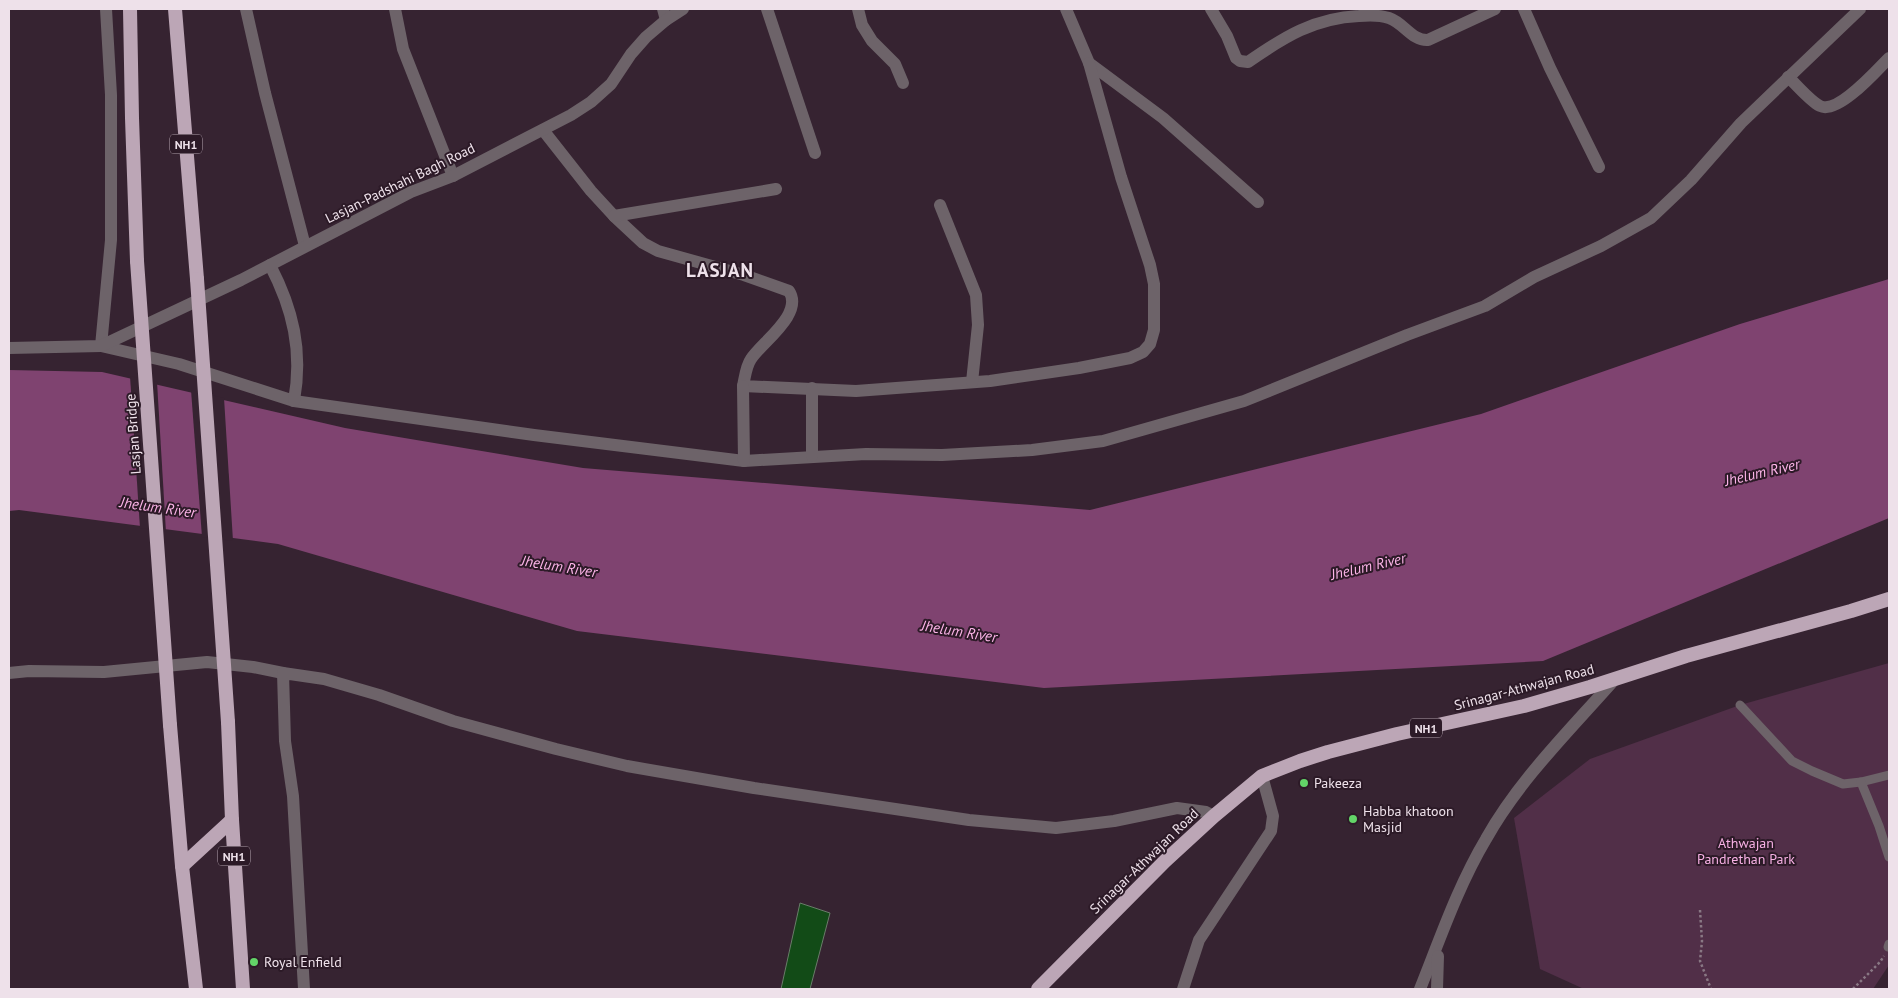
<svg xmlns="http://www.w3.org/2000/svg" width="1898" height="998" font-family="'PT Sans',sans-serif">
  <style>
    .green { fill: #512f48 }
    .water { fill: #7f4370 }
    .pier { fill: #362331 }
    .building { fill: #124b17; stroke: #697c69 }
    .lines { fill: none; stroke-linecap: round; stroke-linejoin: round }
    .path { stroke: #897884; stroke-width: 2.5; stroke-dasharray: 2.5 2.5; stroke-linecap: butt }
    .pedestrian { stroke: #6d6369; stroke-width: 9 }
    .minor { stroke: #6d6369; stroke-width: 12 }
    .tertiary { stroke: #6d6369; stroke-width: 12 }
    .trunk { stroke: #bca6b6; stroke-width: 14 }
    .trunk-bridge { stroke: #bca6b6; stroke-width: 14 }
    .poi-dot { fill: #63d468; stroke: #2c1a27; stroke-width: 2 }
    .labels { text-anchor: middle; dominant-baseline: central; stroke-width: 4; stroke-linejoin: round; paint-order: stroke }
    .shield { fill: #2c1a27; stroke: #b4a5b0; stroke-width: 1 }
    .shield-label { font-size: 12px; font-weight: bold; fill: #eee1ea }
    .street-label { font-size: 14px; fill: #eee1ea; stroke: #2c1a27 }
    .poi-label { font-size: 14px; fill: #eee1ea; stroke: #2c1a27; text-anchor: start }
    .park-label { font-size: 14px; fill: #f7b0e4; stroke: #2c1a27 }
    .water-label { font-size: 15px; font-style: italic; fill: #fcb4e8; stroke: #2c1a27 }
    .district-label { font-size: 19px; font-weight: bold; letter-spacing: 1px; fill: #eee1ea; stroke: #2c1a27 }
  </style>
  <rect width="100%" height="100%" fill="#362331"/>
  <path class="green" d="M1889,663V965L1873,989H1584L1540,969L1514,818L1590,759L1740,705Z"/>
  <path class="water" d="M1889,279V518L1543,661L1044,688L577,631L278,544L19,510L9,511V370L102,372L345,428L583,468L1090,510L1481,414L1740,324Z"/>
  <g class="pier">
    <path d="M130,376L157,382L166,532L140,528Z"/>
    <path d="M191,390L224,398L233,541L202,537Z"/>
  </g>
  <path class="building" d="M800,903L830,913L810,989H781Z"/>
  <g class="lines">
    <g class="path">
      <path d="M1700,910L1702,941L1700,961L1711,989"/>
      <path d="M1853,989L1880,962L1884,956"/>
    </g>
    <g class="pedestrian">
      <path d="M1740,705L1792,761L1812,771L1843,784L1861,782L1889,775"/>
      <path d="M1861,782L1879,826L1889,857"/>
      <path d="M1888,947L1889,944"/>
    </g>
    <g class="minor">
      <path d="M106,9L111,95V240L101,346L179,364L294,401L534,435L744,461L866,454L942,455L1032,450L1103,441L1244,401L1407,335L1485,306L1534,277L1601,246L1651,218L1691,180L1741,123L1860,9"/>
      <path d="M246,9L265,93L305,246"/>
      <path d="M395,9L403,49L453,176"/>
      <path d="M663,9L666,20"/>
      <path d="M767,9L815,153"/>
      <path d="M858,9L862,25L872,41L895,64L903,83"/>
      <path d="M1066,9L1089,63L1163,118L1258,202"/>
      <path d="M1211,9L1227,36L1236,58L1240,61L1248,62C1284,37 1314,18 1359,16C1369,15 1380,15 1389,18C1404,23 1412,41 1428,40L1495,9"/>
      <path d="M1524,9L1550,68L1599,167"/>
      <path d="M1788,77C1797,85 1810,101 1820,106C1838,115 1877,70 1889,58"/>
      <path d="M543,130L591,191L614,216L643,243L658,251L744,275L789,291C804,314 762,342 751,359C746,366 745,377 743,386L856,391L990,381L1079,368L1130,358L1143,352L1150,344L1154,330V284L1150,265L1121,177L1089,63"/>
      <path d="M940,205L976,295L978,325L972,382"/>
      <path d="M614,216L776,189"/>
      <path d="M270,265C293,309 303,351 294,401"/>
      <path d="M743,386L744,461"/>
      <path d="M812,456V388"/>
      <path d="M9,673L29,671L104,672L207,662L253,667L283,673"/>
      <path d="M304,989L293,796L285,741L283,673L324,679L379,695L453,721L556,749L627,766L754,788L969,820L1056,828L1114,821L1177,808L1206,812L1214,816"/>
      <path d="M1183,989L1199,940L1271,831L1273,816L1262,776"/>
      <path d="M1420,989C1440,939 1458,886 1486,839C1519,780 1570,730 1615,679"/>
      <path d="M1437,989L1438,956"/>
    </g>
    <path class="tertiary" d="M9,348L101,346L241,280L411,192L453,176L571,115L591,102L611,84L631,54L646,37L666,20L683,9"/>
    <g class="trunk">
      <path d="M130,9L132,118L137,261"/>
      <path d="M175,9L197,279"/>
      <path d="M228,722L232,820L243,989"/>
      <path d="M170,725L182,866L196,989"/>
      <path d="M182,866L232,820"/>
      <path d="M1038,989L1165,861L1214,816L1262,776L1300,761L1328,752L1397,734L1524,706L1590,687L1686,656L1851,611L1889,599"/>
    </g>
    <g class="trunk-bridge">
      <path d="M137,261L170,725"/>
      <path d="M197,279L228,722"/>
    </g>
  </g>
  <g class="poi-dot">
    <circle cx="1304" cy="783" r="5"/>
    <circle cx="1353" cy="819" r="5"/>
    <circle cx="254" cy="962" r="5"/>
  </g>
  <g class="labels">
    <g class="shield">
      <rect x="170" y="134.5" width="32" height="19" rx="4"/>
      <rect x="1410" y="718.5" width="32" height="19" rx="4"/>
      <rect x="218" y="846.5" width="32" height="19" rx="4"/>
    </g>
    <g class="shield-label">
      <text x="186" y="144">NH1</text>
      <text x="1426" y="728">NH1</text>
      <text x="234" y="856">NH1</text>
    </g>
    <g class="street-label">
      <text transform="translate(400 183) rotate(-26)">Lasjan-Padshahi Bagh Road</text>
      <text transform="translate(133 434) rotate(-94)">Lasjan Bridge</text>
      <text transform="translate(1524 687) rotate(-15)">Srinagar-Athwajan Road</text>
      <text transform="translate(1144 861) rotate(-44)">Srinagar-Athwajan Road</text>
    </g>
    <g class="poi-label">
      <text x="1314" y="783">Pakeeza</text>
      <text x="1363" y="811">Habba khatoon<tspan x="1363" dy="16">Masjid</tspan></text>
      <text x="264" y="962">Royal Enfield</text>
    </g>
    <g class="park-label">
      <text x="1746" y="843">Athwajan<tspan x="1746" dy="16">Pandrethan Park</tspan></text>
    </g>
    <g class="water-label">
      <text transform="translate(1762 472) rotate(-13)">Jhelum River</text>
      <text transform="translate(158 507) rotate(8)">Jhelum River</text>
      <text transform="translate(559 566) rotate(9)">Jhelum River</text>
      <text transform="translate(1368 566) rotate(-13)">Jhelum River</text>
      <text transform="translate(959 631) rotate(9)">Jhelum River</text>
    </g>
    <g class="district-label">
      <text x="720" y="270">LASJAN</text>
    </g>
  </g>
  <rect width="1898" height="998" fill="none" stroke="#eee1ea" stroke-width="20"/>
</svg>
